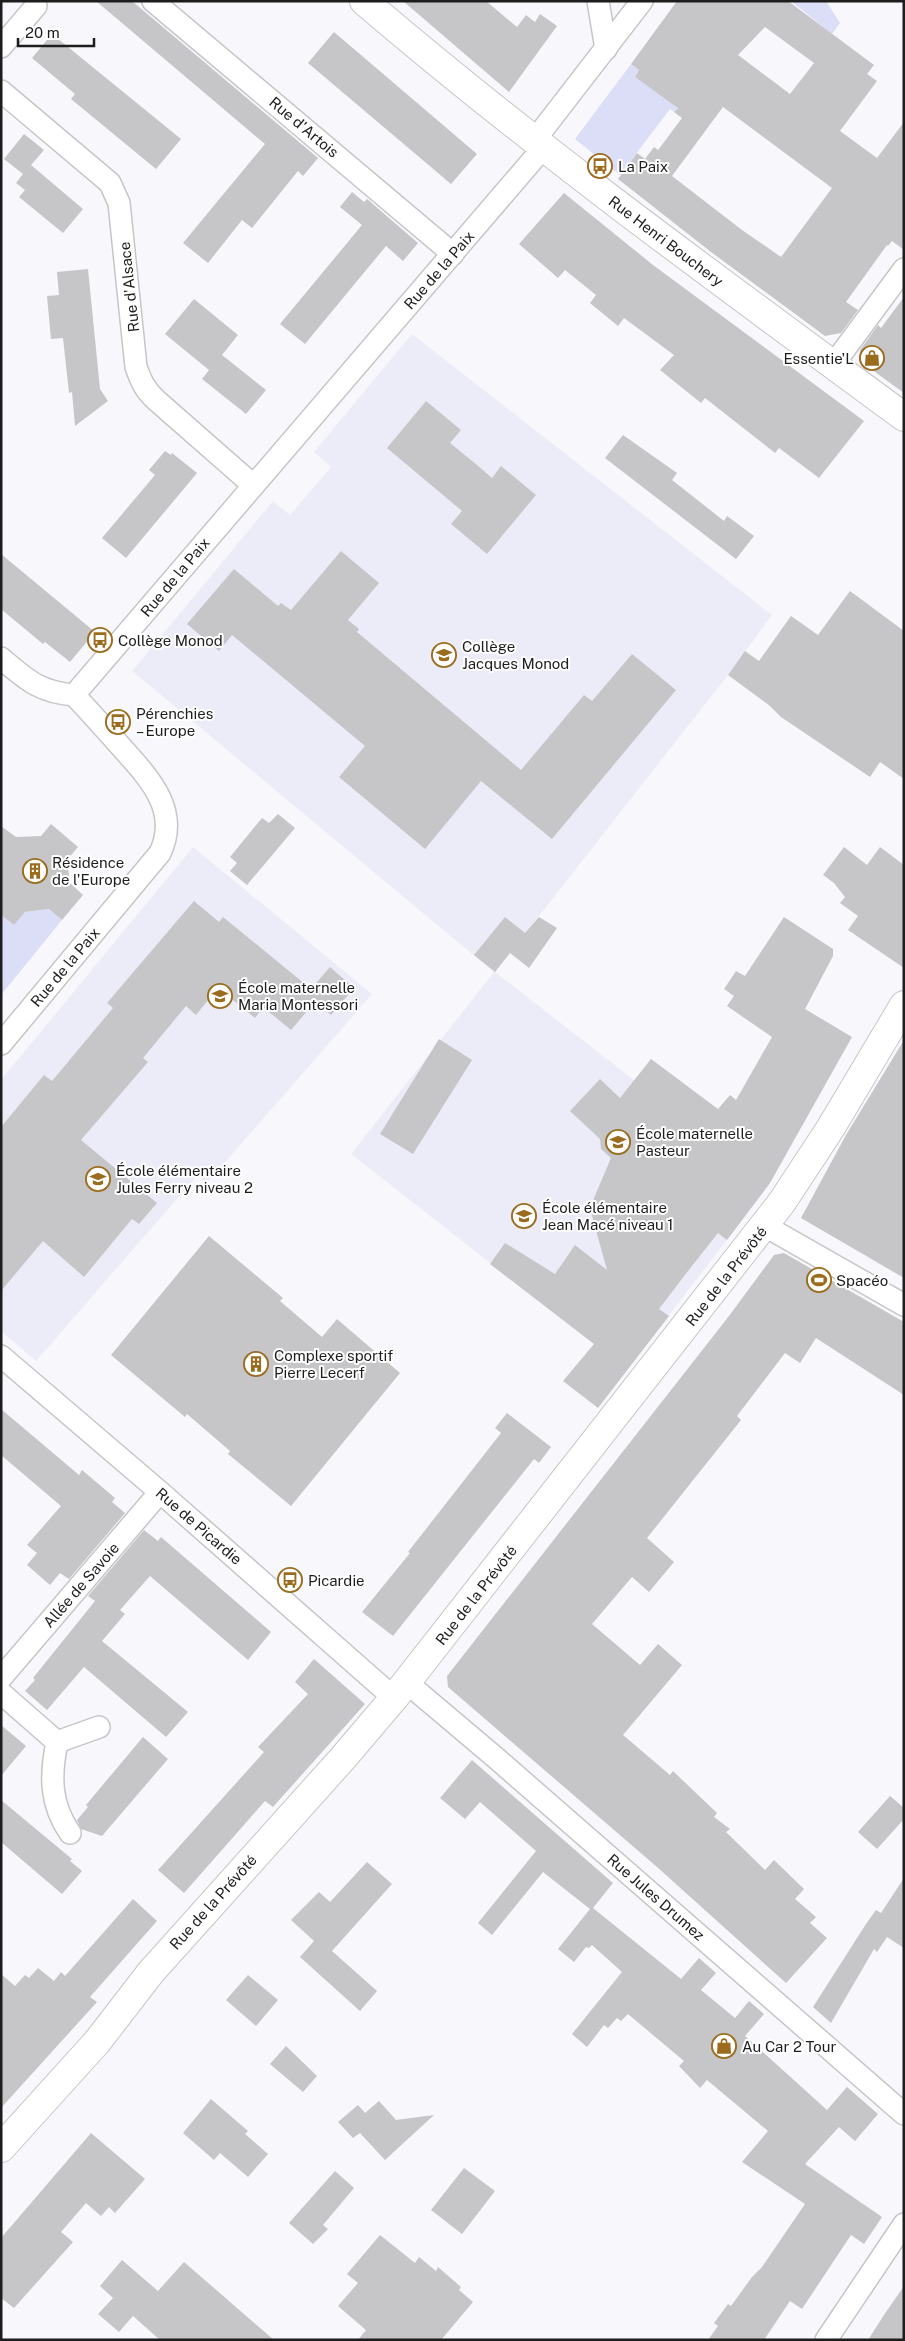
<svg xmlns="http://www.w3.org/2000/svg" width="905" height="2341" font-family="'Public Sans',sans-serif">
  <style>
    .built { fill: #ebecf7 }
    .green { fill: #dcddf7 }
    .building { fill: #c6c6c9; fill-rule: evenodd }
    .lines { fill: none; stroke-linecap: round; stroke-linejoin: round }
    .street-casing { stroke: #c6c6ca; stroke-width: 24 }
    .secondary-casing { stroke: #c6c6ca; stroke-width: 30 }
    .street { stroke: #fff; stroke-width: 21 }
    .secondary { stroke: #fff; stroke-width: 28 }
    .labels { text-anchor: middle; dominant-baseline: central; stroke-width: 4; stroke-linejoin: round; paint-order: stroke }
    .street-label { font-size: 15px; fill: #1d1d1e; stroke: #fff }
    .poi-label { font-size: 15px; fill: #1d1d1e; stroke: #fff; text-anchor: start }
  </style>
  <rect width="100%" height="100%" fill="#f8f8fc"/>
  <g class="built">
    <path d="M412,334L772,615L728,675L495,972L769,1185L627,1370L351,1154L494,972L132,671L273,501L290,515L331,467L314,452Z"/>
    <path d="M193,847L372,994L207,1183L197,1176L36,1361L1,1331V1080Z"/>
  </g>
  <g class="green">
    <path d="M791,1H826L840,23L832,34Z"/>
    <path d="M631,64L639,70L635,77L648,86H694L674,112L670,109L620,175L575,139Z"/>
    <path d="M49,909L62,920L1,995V915L14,925L25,912Z"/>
  </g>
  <g class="building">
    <path d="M96,1H132L318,158L303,176L298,171L252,228L242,220L208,263L183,243L265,144Z"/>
    <path d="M403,1H486L517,27L526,15L535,22L540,14L557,26L509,92Z"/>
    <path d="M677,1H788L874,65L867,74L877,81L840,131L877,158L904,122V250L892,241L888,246L887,245L846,302L858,310L841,333L825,336L711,252L618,179L637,153L645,159L654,147L658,150L682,118L674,112L678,108L635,77L639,70L631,64ZM765,27L814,63L790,94L738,55ZM723,107L832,188L781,257L742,230L672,176Z"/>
    <path d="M334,32L477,154L451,184L308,63Z"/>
    <path d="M52,34L181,139L156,169L71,99L75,94L32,58Z"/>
    <path d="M24,134L44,150L31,165L83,209L63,233L19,197L25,190L16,183L23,174L4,159Z"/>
    <path d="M352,192L364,202L367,199L418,243L403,261L386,246L305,344L280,324L362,225L340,207Z"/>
    <path d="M564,193L653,265L864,421L819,478L779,448L775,453L705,398L701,403L660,370L674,355L624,318L618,326L590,303L596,295L565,270L558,278L519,244Z"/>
    <path d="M88,269L100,389L108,401L75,426L72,392L69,393L63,338L51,339L47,296L59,295L57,272Z"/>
    <path d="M904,297V393L864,364L860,350L878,325L881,328Z"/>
    <path d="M194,299L238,335L222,355L266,390L246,414L202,379L209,370L165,334Z"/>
    <path d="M426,401L461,430L450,443L477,465L492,478L501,466L536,495L487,554L451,524L462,511L387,448Z"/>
    <path d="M623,435L677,473L672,480L700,502L724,521L727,516L754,536L736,559L605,458Z"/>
    <path d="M165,451L171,455L172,453L197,473L126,558L102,538L155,475L149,470Z"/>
    <path d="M341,551L379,583L348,620L359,629L357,632L521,770L584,695L592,701L632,654L676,690L552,839L481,781L425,849L339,777L365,746L232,635L219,651L187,624L234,569L278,606L281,603L291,610Z"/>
    <path d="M1,554L95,632L70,662L45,642L43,644L1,609Z"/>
    <path d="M850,591L904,631V779L880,762L870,777L781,717L770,706L728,675L745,651L759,661L791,616L818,635Z"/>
    <path d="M278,814L295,828L247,885L230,871L237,863L230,857L262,818L269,823Z"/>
    <path d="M51,824L78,847L67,860L70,883L83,895L62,920L49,909L25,912L14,925L1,915V826L16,837L41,836Z"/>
    <path d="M844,847L867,865L880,847L904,865V968L848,930L858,916L840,903L845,897L834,883L823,875Z"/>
    <path d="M194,901L219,922L223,917L311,989L330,967L354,988L331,1015L315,1002L291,1030L263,1007L255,1018L218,988L196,1015L186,1006L143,1058L148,1062L81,1140L157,1203L139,1224L132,1219L84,1277L43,1241L1,1291V1127L44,1075L52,1081L113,1008L107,1003Z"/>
    <path d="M505,917L525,933L539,917L557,928L529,968L510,953L495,972L474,955Z"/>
    <path d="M784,917L833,949V956L805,1009L852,1037L770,1183L727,1240L718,1233L688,1271L659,1309L669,1316L598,1408L563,1381L594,1344L490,1264L505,1243L555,1274L575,1245L607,1270L591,1212L594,1198L611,1158L601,1149L600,1139L570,1111L600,1079L620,1098L651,1059L718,1109L730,1095L736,1100L772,1037L727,1006L734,996L724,989L736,971L745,976Z"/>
    <path d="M439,1039L472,1060L413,1154L380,1134Z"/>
    <path d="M904,1040V1278L801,1218L846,1135Z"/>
    <path d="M209,1236L283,1298L280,1301L322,1337L337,1319L400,1373L291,1506L228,1454L230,1451L187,1414L185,1417L111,1355Z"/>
    <path d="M784,1253L904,1322V1395L816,1338L800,1363L785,1353L737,1416L741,1420L647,1538L674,1562L649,1592L632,1577L592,1624L640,1665L658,1644L682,1665L623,1735L670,1775L673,1771L717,1813L714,1817L730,1829L726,1832L765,1870L774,1860L804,1889L795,1899L816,1917L810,1923L827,1938L786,1983L657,1867L448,1687L447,1676L729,1316L774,1255Z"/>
    <path d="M1,1409L79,1475L82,1470L115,1498L112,1502L125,1513L69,1579L60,1573L50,1585L27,1565L37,1553L27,1545L61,1506L1,1455Z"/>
    <path d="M507,1413L551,1447L539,1463L534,1459L393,1636L362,1612L410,1553L408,1552L501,1433L495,1428Z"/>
    <path d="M144,1530L158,1541L161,1537L271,1632L248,1660L150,1576L120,1610L125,1614L102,1641L188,1712L166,1737L84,1667L47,1710L25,1691L35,1680L33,1678L95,1601L88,1596Z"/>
    <path d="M314,1659L365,1704L273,1807L265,1801L184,1893L158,1870L264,1752L258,1747L308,1694L295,1682Z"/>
    <path d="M1,1725L26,1746L1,1776Z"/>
    <path d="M143,1737L168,1759L102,1836L81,1829L77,1820L88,1807L86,1805Z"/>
    <path d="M472,1760L613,1883L593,1908L681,1979L699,1958L716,1973L701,1990L735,2018L749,2001L764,2014L745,2036L827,2110L847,2087L878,2114L855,2141L839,2127L805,2164L882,2217L864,2244L851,2235L802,2309L790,2301L764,2340H708L718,2326L714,2323L728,2304L731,2306L752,2277L762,2267L805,2204L742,2162L768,2131L707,2080L700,2088L679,2066L684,2061L628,2014L621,2021L617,2018L608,2028L604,2025L587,2047L572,2034L622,1972L592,1945L589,1948L586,1947L574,1962L558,1949L590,1909L543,1872L492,1935L478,1923L536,1851L480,1802L465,1819L440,1798Z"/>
    <path d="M890,1796L904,1808V1819L877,1849L858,1832Z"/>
    <path d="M1,1800L72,1859L70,1861L82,1871L62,1894L1,1842Z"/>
    <path d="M367,1862L392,1884L332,1951L377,1991L360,2011L300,1957L314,1941L291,1920L319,1892L330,1902Z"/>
    <path d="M904,1878V1948L887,1937L877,1952L874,1949L831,2023L813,2007L866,1924L876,1910L881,1913Z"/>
    <path d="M133,1899L157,1921L90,1997L97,2002L1,2108V1974L15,1986L25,1975L29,1978L38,1968L54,1981L61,1972L65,1976Z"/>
    <path d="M248,1975L278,2000L256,2026L226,2000Z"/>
    <path d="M286,2046L317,2076L303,2092L270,2064Z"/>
    <path d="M211,2099L248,2131L245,2134L268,2154L248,2177L220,2153L214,2160L183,2133Z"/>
    <path d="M379,2101L396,2120L434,2115L385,2160L360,2133L353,2138L338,2122L358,2105L365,2113Z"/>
    <path d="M91,2133L145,2179L115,2213L109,2207L101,2216L86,2203L61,2232L73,2242L14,2308L1,2298V2238Z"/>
    <path d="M464,2168L495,2191L462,2234L431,2210Z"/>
    <path d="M335,2171L354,2188L323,2225L328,2229L313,2244L289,2223Z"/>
    <path d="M380,2235L415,2263L419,2257L436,2271L438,2267L461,2287L459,2290L473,2302L441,2340H358L366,2330L338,2306L358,2283L347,2274Z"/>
    <path d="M122,2260L158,2291L184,2262L274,2340H160L133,2316L119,2332L98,2314L113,2298L100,2286Z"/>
    <path d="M904,2286V2340H868L884,2315Z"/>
  </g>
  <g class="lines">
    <defs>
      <g id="street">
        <path d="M153,1L453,254"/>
        <path d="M598,1L606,49"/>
        <path d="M1,47L36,6"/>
        <path d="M1,91L110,183L119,203L136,367C141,381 145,390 156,400L253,485"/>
        <path d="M534,141L642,1"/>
        <path d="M833,365L904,269"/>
        <path d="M1,658C27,680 39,692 74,695"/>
        <path d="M74,695L543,148"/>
        <path d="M1,1044L160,853C180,811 150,779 123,749C107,731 91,713 74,695"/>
        <path d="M765,1226L904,1305"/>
        <path d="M1,1356L160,1492L394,1698"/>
        <path d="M1,1678L160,1492"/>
        <path d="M406,1682L496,1758L904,2114"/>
        <path d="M1,1693L57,1742"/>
        <path d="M70,1833C50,1804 50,1776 57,1742L99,1727"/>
        <path d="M826,2340L904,2224"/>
      </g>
      <g id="secondary">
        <path d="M364,1C537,149 721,282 904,417"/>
        <path d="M1,2148L97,2042L151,1972L343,1758L394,1698L782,1202L830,1129L904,1005"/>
      </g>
    </defs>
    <use href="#street" class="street-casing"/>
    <use href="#secondary" class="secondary-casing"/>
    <use href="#street" class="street"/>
    <use href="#secondary" class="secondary"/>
  </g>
  <defs>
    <symbol id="bus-ring" viewBox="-11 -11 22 22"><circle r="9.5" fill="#fff" stroke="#9c6c1e" stroke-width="1.5"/><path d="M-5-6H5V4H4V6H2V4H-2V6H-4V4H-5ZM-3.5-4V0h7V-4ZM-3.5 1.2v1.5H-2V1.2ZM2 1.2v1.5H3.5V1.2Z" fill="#9c6c1e"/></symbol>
    <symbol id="shop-ring" viewBox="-11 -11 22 22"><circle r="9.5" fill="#fff" stroke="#9c6c1e" stroke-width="1.5"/><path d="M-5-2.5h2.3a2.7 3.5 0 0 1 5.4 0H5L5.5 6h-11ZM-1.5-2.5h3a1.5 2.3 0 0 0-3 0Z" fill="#9c6c1e"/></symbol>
    <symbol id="school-ring" viewBox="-11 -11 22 22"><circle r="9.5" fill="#fff" stroke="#9c6c1e" stroke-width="1.5"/><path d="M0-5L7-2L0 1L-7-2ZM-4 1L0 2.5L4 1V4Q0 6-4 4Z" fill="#9c6c1e"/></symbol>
    <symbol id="building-ring" viewBox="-11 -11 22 22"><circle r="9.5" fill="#fff" stroke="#9c6c1e" stroke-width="1.5"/><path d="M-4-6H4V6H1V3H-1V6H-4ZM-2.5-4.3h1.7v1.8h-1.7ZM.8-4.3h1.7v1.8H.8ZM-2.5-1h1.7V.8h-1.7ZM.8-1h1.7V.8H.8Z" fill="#9c6c1e"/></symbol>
    <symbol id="stadium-ring" viewBox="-11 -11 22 22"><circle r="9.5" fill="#fff" stroke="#9c6c1e" stroke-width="1.5"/><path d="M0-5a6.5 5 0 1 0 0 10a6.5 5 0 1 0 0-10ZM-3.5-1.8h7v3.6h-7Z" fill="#9c6c1e"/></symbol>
  </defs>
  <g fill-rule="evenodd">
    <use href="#bus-ring" x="586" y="152" width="28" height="28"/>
    <use href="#shop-ring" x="858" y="344" width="28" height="28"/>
    <use href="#bus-ring" x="86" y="626" width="28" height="28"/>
    <use href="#school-ring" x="430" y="641" width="28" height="28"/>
    <use href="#bus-ring" x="104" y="708" width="28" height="28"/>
    <use href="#building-ring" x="21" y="857" width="28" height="28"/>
    <use href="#school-ring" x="206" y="982" width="28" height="28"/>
    <use href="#school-ring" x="604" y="1128" width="28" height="28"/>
    <use href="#school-ring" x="84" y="1165" width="28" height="28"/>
    <use href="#school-ring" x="510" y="1202" width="28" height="28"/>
    <use href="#stadium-ring" x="805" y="1266" width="28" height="28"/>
    <use href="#building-ring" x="242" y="1350" width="28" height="28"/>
    <use href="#bus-ring" x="276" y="1566" width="28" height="28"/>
    <use href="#shop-ring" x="710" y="2032" width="28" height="28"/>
  </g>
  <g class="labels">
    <g class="street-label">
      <text transform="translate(304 127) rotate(40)">Rue d'Artois</text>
      <text transform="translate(666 241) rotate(37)">Rue Henri Bouchery</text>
      <text transform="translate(439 270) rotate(-49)">Rue de la Paix</text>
      <text transform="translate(129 287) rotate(-96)">Rue d'Alsace</text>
      <text transform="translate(175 577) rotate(-50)">Rue de la Paix</text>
      <text transform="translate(65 967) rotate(-50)">Rue de la Paix</text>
      <text transform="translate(726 1276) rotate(-52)">Rue de la Prévôté</text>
      <text transform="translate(199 1526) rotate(41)">Rue de Picardie</text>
      <text transform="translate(81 1585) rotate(-49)">Allée de Savoie</text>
      <text transform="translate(476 1595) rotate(-52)">Rue de la Prévôté</text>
      <text transform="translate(656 1897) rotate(41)">Rue Jules Drumez</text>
      <text transform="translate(213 1902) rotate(-48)">Rue de la Prévôté</text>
    </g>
    <g class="poi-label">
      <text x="618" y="166">La Paix</text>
      <text x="854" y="358" text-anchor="end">Essentie'L</text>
      <text x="118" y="640">Collège Monod</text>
      <text x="462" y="646">Collège<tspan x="462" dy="17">Jacques Monod</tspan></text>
      <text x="136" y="713">Pérenchies<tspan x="136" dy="17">– Europe</tspan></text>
      <text x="52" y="862">Résidence<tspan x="52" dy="17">de l'Europe</tspan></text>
      <text x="238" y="987">École maternelle<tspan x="238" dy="17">Maria Montessori</tspan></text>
      <text x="636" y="1133">École maternelle<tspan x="636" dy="17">Pasteur</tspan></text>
      <text x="116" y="1170">École élémentaire<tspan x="116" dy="17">Jules Ferry niveau 2</tspan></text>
      <text x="542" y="1207">École élémentaire<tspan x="542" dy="17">Jean Macé niveau 1</tspan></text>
      <text x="836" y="1280">Spacéo</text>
      <text x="274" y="1355">Complexe sportif<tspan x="274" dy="17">Pierre Lecerf</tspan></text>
      <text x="308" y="1580">Picardie</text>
      <text x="742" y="2046">Au Car 2 Tour</text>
    </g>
  </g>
  <rect width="905" height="2341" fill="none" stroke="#1d1d1e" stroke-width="5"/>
  <path d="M18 38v8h76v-8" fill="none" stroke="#1d1d1e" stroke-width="2.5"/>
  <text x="25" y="38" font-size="15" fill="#1d1d1e" stroke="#ffffff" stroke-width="4" paint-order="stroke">20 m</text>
</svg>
